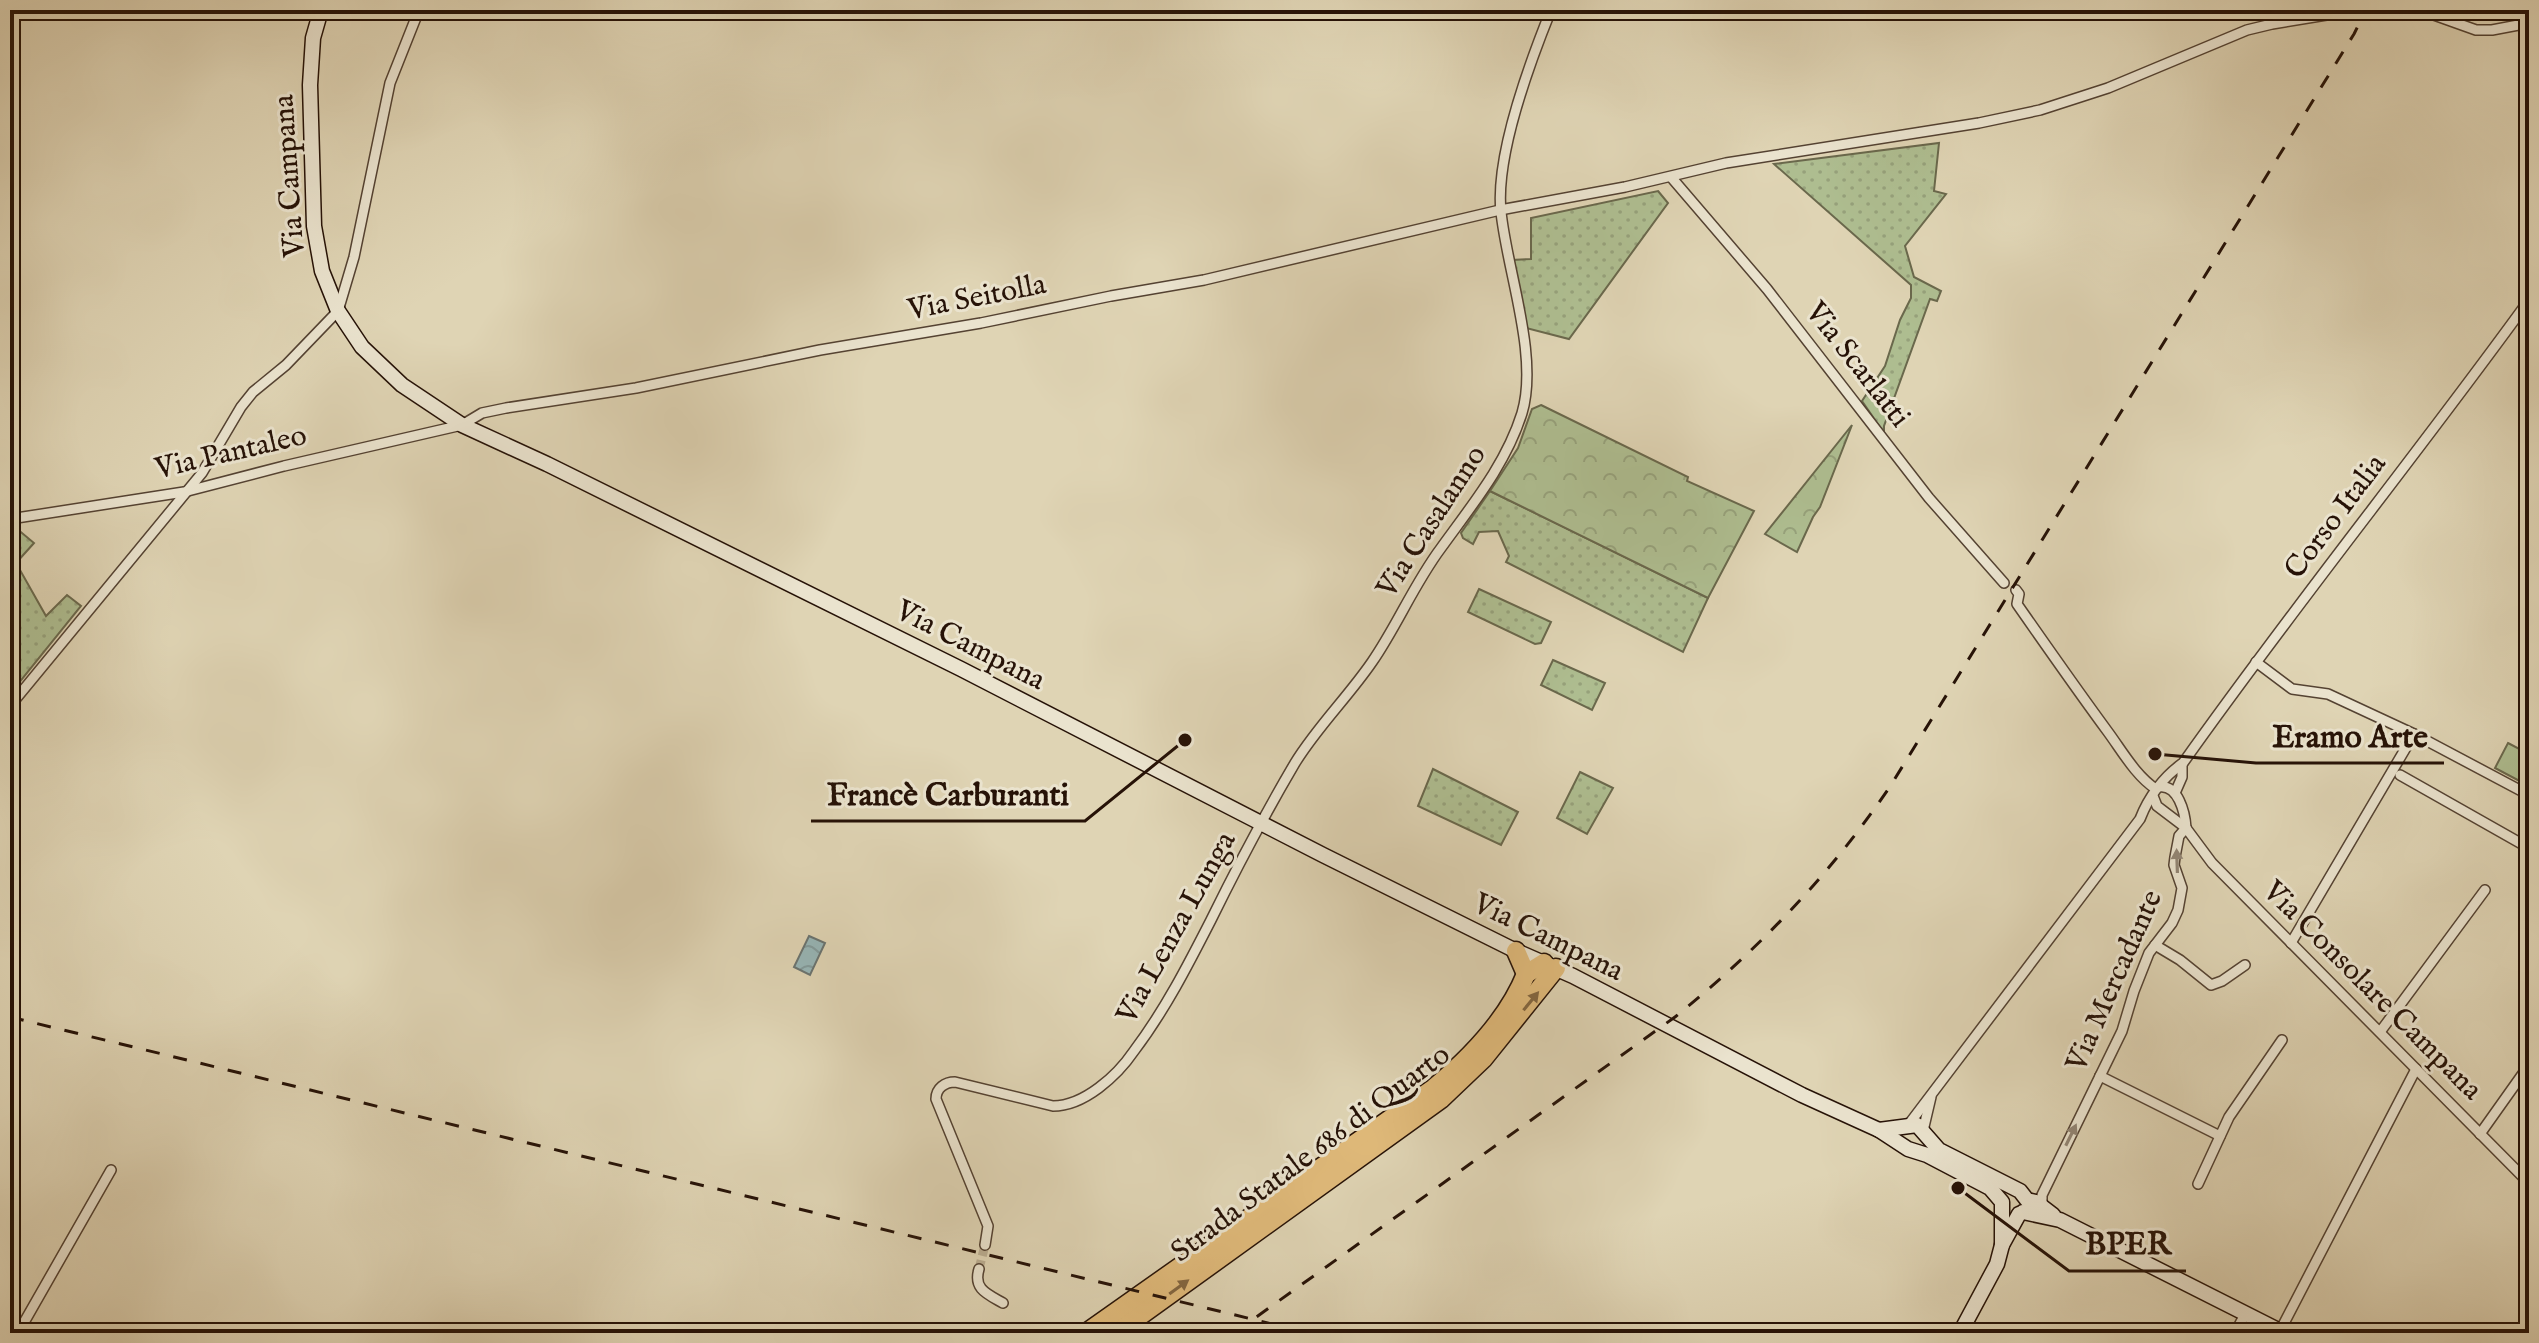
<svg xmlns="http://www.w3.org/2000/svg" width="2539" height="1343" font-family="'IM FELL English',serif">
  <style>
    .green { fill: url(#green-dots); stroke: #6a684c; stroke-width: 2 }
    .forest { fill: url(#forest-crowns); stroke: #6a684c; stroke-width: 2 }
    .pitch { fill: #aebd90; stroke: #6a684c; stroke-width: 2 }
    .water { fill: url(#water-waves); stroke: #6a7471; stroke-width: 2 }
    .lines { fill: none; stroke-linecap: round; stroke-linejoin: round }
    .street-tunnel { stroke: #baad91; stroke-width: 9; stroke-dasharray: 9 4.5; stroke-linecap: butt }
    .street-casing { stroke: #544232; stroke-width: 12 }
    .secondary-casing { stroke: #261207; stroke-width: 17 }
    .highway-casing { stroke: #261207; stroke-width: 21 }
    .street { stroke: #eae3ce; stroke-width: 9 }
    .secondary { stroke: #eae3ce; stroke-width: 14 }
    .highway { stroke: #e0ba7a; stroke-width: 18 }
    .rail { stroke: #261207; stroke-width: 3; stroke-dasharray: 14 14; stroke-linecap: butt }
    .oneway { fill: #928574 }
    .oneway2 { fill: #836640 }
    .labels { text-anchor: middle; dominant-baseline: central; stroke-width: 6; stroke-linejoin: round; paint-order: stroke }
    .street-label { font-size: 30px; fill: #261207; stroke: #eae3ce }
    .leader { fill: none; stroke: #261207; stroke-width: 3 }
    .callout-dot { fill: #261207; stroke: #eae3ce; stroke-width: 3 }
    .callout-label { font-size: 32px; text-anchor: middle; font-weight: bold; fill: #261207; stroke: #eae3ce; stroke-width: 6; stroke-linejoin: round; paint-order: stroke }
  </style>
  <defs>
    <pattern id="green-dots" width="8" height="8" patternUnits="userSpaceOnUse" patternTransform="scale(2)"><rect width="8" height="8" fill="#aebd90"/><path d="M2 2h.1M6 6h.1" fill="none" stroke="#96a17b" stroke-width="1.8" stroke-linecap="round"/></pattern>
    <pattern id="forest-crowns" width="20" height="18" patternUnits="userSpaceOnUse" patternTransform="scale(2)"><rect width="20" height="18" fill="#aebd90"/><path d="M2 6a3 3 0 1 1 6 0M12 15a3 3 0 1 1 6 0" fill="none" stroke="#96a17b"/></pattern>
    <pattern id="water-waves" width="16" height="10" patternUnits="userSpaceOnUse" patternTransform="scale(2)"><rect width="16" height="10" fill="#97b6b7"/><path d="M0 5q4-4 8 0t8 0" fill="none" stroke="#829b9c"/></pattern>
  </defs>
  <rect width="100%" height="100%" fill="#dfd4b4"/>
  <filter id="stains"><feTurbulence type="fractalNoise" baseFrequency=".0025" numOctaves="4"/><feColorMatrix values="0 0 0 0 .2 0 0 0 0 .09 0 0 0 0 .02 0 0 0 .5 -.17"/></filter>
  <radialGradient id="worn" r=".72"><stop offset=".6" stop-color="#630" stop-opacity="0"/><stop offset="1" stop-color="#630" stop-opacity=".3"/></radialGradient>
  <g class="green">
    <path d="M1939,143L1934,191L1946,194L1905,246L1914,277L1941,291L1937,301L1930,299L1884,426V433L1862,401L1885,366L1900,320L1911,298V285L1774,164Z"/>
    <path d="M1658,191L1668,203L1569,339L1526,328L1512,260L1531,259V218Z"/>
    <path d="M1490,491L1708,598L1683,652L1506,562L1509,556L1498,531L1479,532L1473,544L1463,538L1461,533Z"/>
    <path d="M10,523L34,543L16,563L46,616L67,595L81,606L10,694Z"/>
    <path d="M1479,589L1551,622L1541,643L1535,644L1468,612Z"/>
    <path d="M1553,660L1605,683L1592,710L1541,685Z"/>
    <path d="M1433,769L1518,812L1501,845L1418,806Z"/>
    <path d="M1580,772L1613,788L1587,834L1557,818Z"/>
  </g>
  <g class="forest">
    <path d="M1541,405L1688,477L1687,481L1754,511L1708,598L1490,491L1518,448L1532,409Z"/>
    <path d="M1852,425L1820,507L1813,517L1797,552L1765,534Z"/>
  </g>
  <path class="pitch" d="M2508,743L2529,754V786L2495,768Z"/>
  <path class="water" d="M809,936L825,943L810,975L794,967Z"/>
  <g class="lines">
    <path class="street-tunnel" d="M979,1269L985,1245"/>
    <defs>
      <g id="street">
        <path d="M2420,10L2476,30H2492L2529,23"/>
        <path d="M1671,177L1767,289L1929,498L2004,583"/>
        <path d="M10,519L184,492L284,466L462,425L482,413L506,408L636,388L820,350L981,323L1111,296L1204,280L1500,210L1625,187L1726,163L1979,123L2040,110L2108,88L2247,30L2272,24L2357,10"/>
        <path d="M2016,590L2019,594L2017,604C2047,647 2077,690 2108,732C2122,751 2136,776 2156,789"/>
        <path d="M2256,662L2292,689L2328,694L2414,734L2529,795"/>
        <path d="M10,706L202,473L241,407L253,392L286,365L338,311L354,257L390,83L419,10"/>
        <path d="M2400,775L2529,848"/>
        <path d="M2159,787C2178,784 2185,812 2186,828"/>
        <path d="M2175,793L2182,777V764"/>
        <path d="M2153,796L2157,806L2186,828L2212,863L2529,1183"/>
        <path d="M2291,943L2414,734"/>
        <path d="M2155,945L2180,960L2211,985L2222,981L2245,965"/>
        <path d="M2380,1032L2485,890"/>
        <path d="M2100,1076L2220,1136"/>
        <path d="M1909,1124L2140,819C2148,798 2163,777 2183,763C2294,606 2416,456 2529,300"/>
        <path d="M1923,1131L1931,1097"/>
        <path d="M2480,1134L2529,1065"/>
        <path d="M2198,1184L2229,1117L2282,1040"/>
        <path d="M2042,1206V1195L2122,1031L2134,991L2149,953L2172,923L2178,910L2182,888L2174,865L2175,857L2179,836L2186,828"/>
        <path d="M985,1245L988,1226L936,1099C936,1088 945,1082 955,1082L1053,1106C1084,1106 1117,1076 1134,1051C1165,1010 1188,965 1211,920C1237,867 1265,814 1295,763C1317,727 1348,697 1372,662C1397,626 1414,584 1441,548C1472,505 1506,464 1522,413C1539,356 1507,271 1501,212C1495,156 1530,62 1551,10"/>
        <path d="M979,1269C973,1289 987,1294 1003,1303"/>
        <path d="M2280,1331L2416,1069"/>
        <path d="M18,1333L111,1170"/>
        <path d="M2235,1333L2245,1314"/>
      </g>
      <g id="secondary">
        <path d="M321,10L313,38L310,85L314,226L322,271L338,311L362,347L402,385L462,425L547,464L961,669L1323,855L1516,951L1573,976L1802,1095L1879,1130L1908,1149L1927,1155L1990,1188L2002,1202V1245"/>
        <path d="M1879,1130L1917,1125L1939,1150L2020,1191L2027,1200L2036,1202L2053,1215"/>
        <path d="M2023,1212L2060,1220L2284,1333"/>
        <path d="M1960,1333L1997,1264L2002,1245L2019,1214"/>
      </g>
      <g id="highway">
        <path d="M1516,951L1526,974"/>
        <path d="M1526,974L1544,963"/>
        <path d="M1086,1333L1434,1088C1470,1058 1508,1019 1526,974"/>
        <path d="M1116,1333L1441,1099L1483,1059L1556,968"/>
      </g>
    </defs>
    <use href="#street" class="street-casing"/>
    <use href="#secondary" class="secondary-casing"/>
    <use href="#highway" class="highway-casing"/>
    <use href="#street" class="street"/>
    <use href="#secondary" class="secondary"/>
    <use href="#highway" class="highway"/>
    <g class="rail">
      <path d="M10,1017L1309,1333"/>
      <path d="M1234,1333L1675,1017C1759,949 1831,874 1891,785L2354,34L2366,10"/>
    </g>
  </g>
  <defs><path id="oneway-solid" d="M-6-.8H1V-3.2L6.5 0L1 3.2V.8H-6Z" transform="scale(2)"/></defs>
  <g class="oneway">
    <use href="#oneway-solid" transform="translate(2177 861) rotate(-92)"/>
    <use href="#oneway-solid" transform="translate(2071 1135) rotate(-64)"/>
  </g>
  <g class="oneway2">
    <use href="#oneway-solid" transform="translate(1531 1001) rotate(-51)"/>
    <use href="#oneway-solid" transform="translate(1179 1287) rotate(-36)"/>
  </g>
  <g class="labels">
    <g class="street-label">
      <text transform="translate(290 176) rotate(-94)">Via Campana</text>
      <text transform="translate(977 298) rotate(-11)">Via Seitolla</text>
      <text transform="translate(1857 365) rotate(52)">Via Scarlatti</text>
      <text transform="translate(231 453) rotate(-13)">Via Pantaleo</text>
      <text transform="translate(2336 517) rotate(-53)">Corso Italia</text>
      <text transform="translate(1432 522) rotate(-57)">Via Casalanno</text>
      <text transform="translate(970 646) rotate(27)">Via Campana</text>
      <text transform="translate(1177 928) rotate(-61)">Via Lenza Lunga</text>
      <text transform="translate(1548 938) rotate(26)">Via Campana</text>
      <text transform="translate(2115 981) rotate(-66)">Via Mercadante</text>
      <text transform="translate(2372 991) rotate(45)">Via Consolare Campana</text>
      <text transform="translate(1311 1154) rotate(-37)">Strada Statale 686 di Quarto</text>
    </g>
  </g>
  <path class="leader" d="M2155 754L2256 763H2444M1185 740L1085 821H811M1958 1188L2069 1271H2186"/>
  <g class="callout-dot">
    <circle cx="2155" cy="754" r="8"/>
    <circle cx="1185" cy="740" r="8"/>
    <circle cx="1958" cy="1188" r="8"/>
  </g>
  <g class="callout-label">
    <text x="2350" y="747">Eramo Arte</text>
    <text x="948" y="805">Francè Carburanti</text>
    <text x="2128" y="1254">BPER</text>
  </g>
  <rect width="2539" height="1343" fill="none" stroke="#dfd4b4" stroke-width="40"/>
  <rect x="12" y="12" width="2515" height="1319" fill="none" stroke="#261207" stroke-width="4"/>
  <rect x="20" y="20" width="2499" height="1303" fill="none" stroke="#261207" stroke-width="2"/>
  <rect width="100%" height="100%" filter="url(#stains)"/>
  <rect width="100%" height="100%" fill="url(#worn)"/>
</svg>
